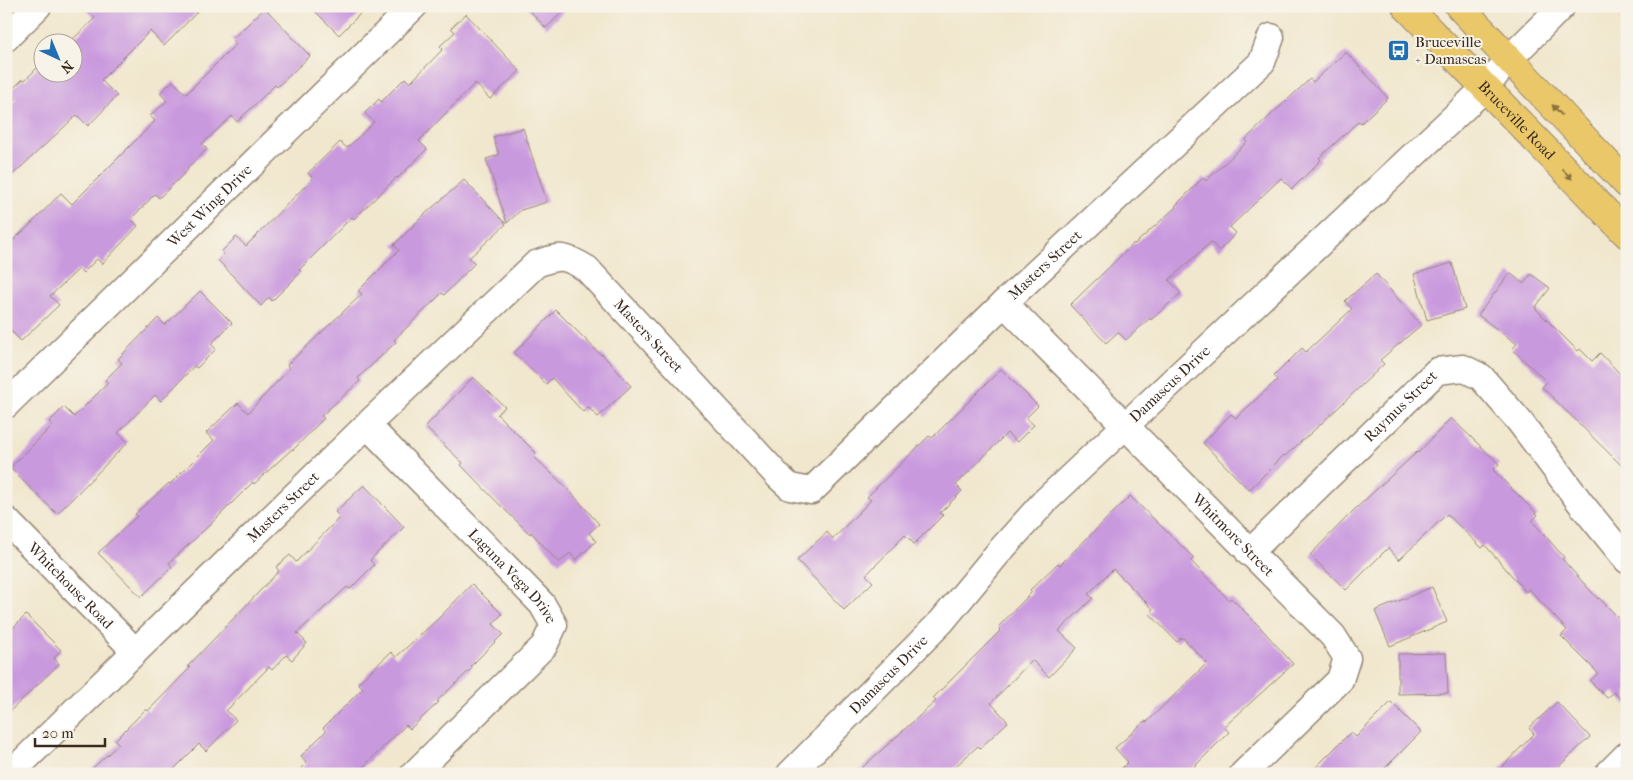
<svg xmlns="http://www.w3.org/2000/svg" width="1633" height="780" font-family="'IM FELL French Canon',serif">
  <style>
    .building { fill: #c999de }
    .lines { fill: none; stroke-linecap: round; stroke-linejoin: round }
    .minor-casing { stroke: #968876; stroke-width: 29 }
    .major-casing { stroke: #968876; stroke-width: 30 }
    .minor { stroke: #fff; stroke-width: 26 }
    .major { stroke: #eac769; stroke-width: 28 }
    .oneway { fill: #8a7140 }
    .labels { text-anchor: middle; dominant-baseline: central; stroke-width: 4; stroke-linejoin: round; paint-order: stroke }
    .poi-label { font-size: 15px; fill: #3b2a1e; stroke: #f7f3e8; text-anchor: start }
    .street-label { font-size: 15px; fill: #3b2a1e; stroke: #f7f3e8 }
  </style>
  <rect width="100%" height="100%" fill="#f7f3e8"/>
  <filter id="ink" filterUnits="userSpaceOnUse"><feTurbulence type="fractalNoise" baseFrequency=".02" numOctaves="2"/><feDisplacementMap in="SourceGraphic" scale="10" xChannelSelector="R" yChannelSelector="G"/><feConvolveMatrix kernelMatrix="1 2 1 2 8 2 1 2 1" color-interpolation-filters="sRGB"/></filter>
  <filter id="wash" filterUnits="userSpaceOnUse"><feTurbulence type="fractalNoise" baseFrequency=".0096" numOctaves="4" result="noise"/><feDisplacementMap in="SourceGraphic" scale="20" xChannelSelector="R" yChannelSelector="G"/><feGaussianBlur stdDeviation="1.12" result="paint"/><feColorMatrix in="noise" values="0 0 0 0 0 0 0 0 0 0 0 0 0 0 0 0 0 1.4 0 .05"/><feComposite in="paint" operator="in"/></filter>
  <g filter="url(#wash)">
    <rect width="100%" height="100%" fill="#f1e7ce"/>
    <g id="blocks">
      <g class="building">
        <path d="M82,6H203L164,46L150,31L101,80L117,96L88,126L77,115L6,181V108L16,99L9,92L23,79L25,80L42,63V72H72V42H70L95,18Z"/>
        <path d="M310,6H368L339,35Z"/>
        <path d="M525,6H569L546,28Z"/>
        <path d="M265,8L310,56L277,87L275,85L237,122L232,116L202,144L207,149L187,168L188,170L159,198L155,194L131,219L138,226L102,264L97,259L83,273L79,269L50,296L59,305L21,341L6,326V247L33,222L61,193L72,204L155,121L150,116L167,101L160,93L173,81L186,94L236,44L232,39Z"/>
        <path d="M466,14L520,71L490,99L475,83L419,141L427,149L398,178L397,177L354,219L352,217L299,270L301,272L272,301L269,297L261,306L218,260L224,254L222,251L236,237L246,246L313,178L308,173L340,142L347,148L374,122L365,113L379,99L381,102L405,78L410,83L443,49L440,46L455,32L451,28Z"/>
        <path d="M1346,52L1388,98L1361,123L1359,121L1319,158L1321,160L1292,189L1281,178L1230,227L1236,233L1219,251L1211,242L1169,280L1181,293L1151,320L1150,318L1126,340L1118,332L1106,343L1070,305L1134,243L1135,244L1176,207L1175,206L1203,178L1206,181L1247,142L1245,140L1274,112L1310,79L1313,82Z"/>
        <path d="M523,128L547,202L521,210L507,223L486,159L499,155L493,137Z"/>
        <path d="M464,180L506,224L469,258L475,263L444,295L442,293L394,340L396,342L358,378L360,381L321,416L324,418L293,450L292,449L254,484L253,482L216,519L169,563L172,567L141,597L98,553L137,516L135,514L169,483L170,484L214,440L206,433L238,403L248,413L290,368L287,365L362,294L358,291L399,250L394,245L425,214Z"/>
        <path d="M1452,263L1465,309L1427,320L1414,274Z"/>
        <path d="M1510,273L1524,284L1531,274L1550,288L1535,308L1578,351L1580,349L1592,361L1600,353L1627,381V471L1542,387L1547,382L1512,349L1517,344L1478,315Z"/>
        <path d="M1376,274L1421,325L1380,360L1384,364L1321,424L1285,456L1284,455L1249,490L1203,443L1231,414L1236,418L1277,380L1274,376L1302,348L1306,352L1352,309L1345,301Z"/>
        <path d="M200,291L232,323L211,344L216,349L197,368L194,366L161,401L155,395L118,433L128,442L57,514L10,468L53,425L49,422L64,407L74,417L108,383L105,380L122,363L118,359L158,318L165,325Z"/>
        <path d="M556,310L601,355L602,354L631,386L598,417L588,407L583,412L552,378L546,384L514,353Z"/>
        <path d="M1001,369L1038,406L1026,418L1034,425L1017,442L1007,433L956,485L962,491L940,513L943,515L914,544L905,535L866,575L873,582L844,610L797,560L827,532L833,539L871,500L867,497L929,436L932,438Z"/>
        <path d="M473,377L505,407L497,414L536,453L533,456L567,488L599,524L589,533L596,541L576,560L570,553L559,563L531,532L530,534L499,504L461,465L463,463L425,427Z"/>
        <path d="M1451,418L1499,464L1493,470L1538,515L1532,521L1564,557L1562,559L1598,599L1599,598L1627,626V705L1614,692L1607,698L1590,681L1598,673L1561,636L1567,630L1529,589L1526,592L1485,545L1482,548L1447,514L1399,560L1388,548L1346,590L1310,555L1353,511L1417,452L1418,453Z"/>
        <path d="M364,485L404,527L370,560L374,565L350,589L347,587L297,633L307,643L292,660L286,655L272,670L269,667L226,711L236,720L206,751L199,744L169,774H86L119,744L115,740L146,709L148,711L190,668L188,666L279,571L276,567L290,555L296,562L340,517L335,512Z"/>
        <path d="M1130,496L1194,558L1191,561L1229,600L1231,598L1259,626L1293,664L1224,727L1229,732L1187,774H1116L1128,762L1115,748L1145,721L1147,722L1207,663L1182,637L1177,642L1149,613L1153,609L1113,569L1088,594L1093,598L1059,631L1077,648L1049,677L1032,660L991,703L1008,722L980,748L978,746L947,774H855L936,701L933,698L1001,630L998,627L1032,592L1030,590L1058,563L1060,565Z"/>
        <path d="M472,584L502,614L493,624L503,634L471,666L472,668L437,701L439,702L410,729L406,725L356,774H296L307,763L301,756L326,731L323,728L363,688L358,683L391,652L396,657L439,618Z"/>
        <path d="M1432,587L1447,622L1390,646L1375,611Z"/>
        <path d="M26,615L61,650L54,658L59,664L6,715V635Z"/>
        <path d="M1446,653L1448,693L1398,694V654Z"/>
        <path d="M1391,702L1421,732L1379,774H1309L1351,732L1356,737Z"/>
        <path d="M1557,702L1590,737L1551,774H1495L1534,734L1529,728Z"/>
      </g>
    </g>
  </g>
  <g filter="url(#ink)">
    <use href="#blocks" fill-opacity="0" stroke="#968876" stroke-width="1"/>
    <g class="lines">
      <defs>
        <g id="minor">
          <path d="M6,38L38,6"/>
          <path id="s1" d="M1004,303L1333,636L1347,658L1340,680L1243,774"/>
          <path id="s2" d="M6,405L414,6"/>
          <path id="s3" d="M367,425L542,604L554,625L544,646L414,774"/>
          <path id="s4" d="M6,520L135,651"/>
          <path id="s5" d="M1249,553L1437,371L1463,368L1481,377L1520,422L1582,505L1627,560"/>
          <path id="s6" d="M10,774L367,425L536,264C560,255 565,255 587,269L779,477L790,487L811,491L1004,303L1262,62L1271,37"/>
          <path id="s7" d="M790,774L942,621L999,552L1044,502L1484,89L1509,59L1562,6"/>
          <path d="M1608,774L1627,755"/>
        </g>
        <g id="major">
          <path id="s8" d="M1406,6L1627,234"/>
          <path d="M1459,6L1627,184"/>
        </g>
      </defs>
      <use href="#minor" class="minor-casing"/>
      <use href="#major" class="major-casing"/>
      <use href="#minor" class="minor"/>
      <use href="#major" class="major"/>
    </g>
    <defs><path id="oneway-solid" d="M-6-.8H1V-3.2L6.5 0L1 3.2V.8H-6Z" transform="scale(1.25)"/></defs>
    <g class="oneway">
      <use href="#oneway-solid" transform="translate(1557 110) rotate(-133)"/>
      <use href="#oneway-solid" transform="translate(1567 174) rotate(46)"/>
    </g>
  </g>
  <defs>
    <symbol id="bus-square" viewBox="-11 -11 22 22"><rect x="-9" y="-9" width="18" height="18" rx="4" fill="#1f6fb2" stroke="#f7f3e8"/><path d="M-5-6H5V4H4V6H2V4H-2V6H-4V4H-5ZM-3.5-4V0h7V-4ZM-3.5 1.2v1.5H-2V1.2ZM2 1.2v1.5H3.5V1.2Z" fill="#fff"/></symbol>
  </defs>
  <g fill-rule="evenodd">
    <use href="#bus-square" x="1386" y="38" width="25" height="25"/>
  </g>
  <g class="labels">
    <g class="poi-label">
      <text x="1415" y="42">Bruceville<tspan x="1415" dy="17">+ Damascas</tspan></text>
    </g>
    <g class="street-label">
      <text stroke="none"><textPath href="#s8" startOffset="159">Bruceville Road</textPath></text>
      <text stroke="none"><textPath href="#s2" startOffset="285">West Wing Drive</textPath></text>
      <text stroke="none"><textPath href="#s6" startOffset="1432">Masters Street</textPath></text>
      <text stroke="none"><textPath href="#s6" startOffset="878">Masters Street</textPath></text>
      <text stroke="none"><textPath href="#s7" startOffset="545">Damascus Drive</textPath></text>
      <text stroke="none"><textPath href="#s5" startOffset="211">Raymus Street</textPath></text>
      <text stroke="none"><textPath href="#s6" startOffset="382">Masters Street</textPath></text>
      <text stroke="none"><textPath href="#s1" startOffset="326">Whitmore Street</textPath></text>
      <text stroke="none"><textPath href="#s3" startOffset="210">Laguna Vega Drive</textPath></text>
      <text stroke="none"><textPath href="#s4" startOffset="92">Whitehouse Road</textPath></text>
      <text stroke="none"><textPath href="#s7" startOffset="140">Damascus Drive</textPath></text>
    </g>
  </g>
  <rect width="1633" height="780" fill="none" stroke="#f7f3e8" stroke-width="25"/>
  <g transform="translate(58 58) rotate(136)"><circle r="24" fill="#f7f3e8" stroke="#aca397"/>
  <path d="M0-4L9 19L0 12L-9 19Z" fill="#1f6fb2"/>
  <text y="-8" font-size="14" font-weight="bold" text-anchor="middle" fill="#3b2a1e">N</text>
  </g>
  <path d="M35 738v8h70v-8" fill="none" stroke="#3b2a1e" stroke-width="2.5"/>
  <text x="42" y="738" font-size="15" fill="#3b2a1e" stroke="#f7f3e8" stroke-width="4" paint-order="stroke">20 m</text>
</svg>
